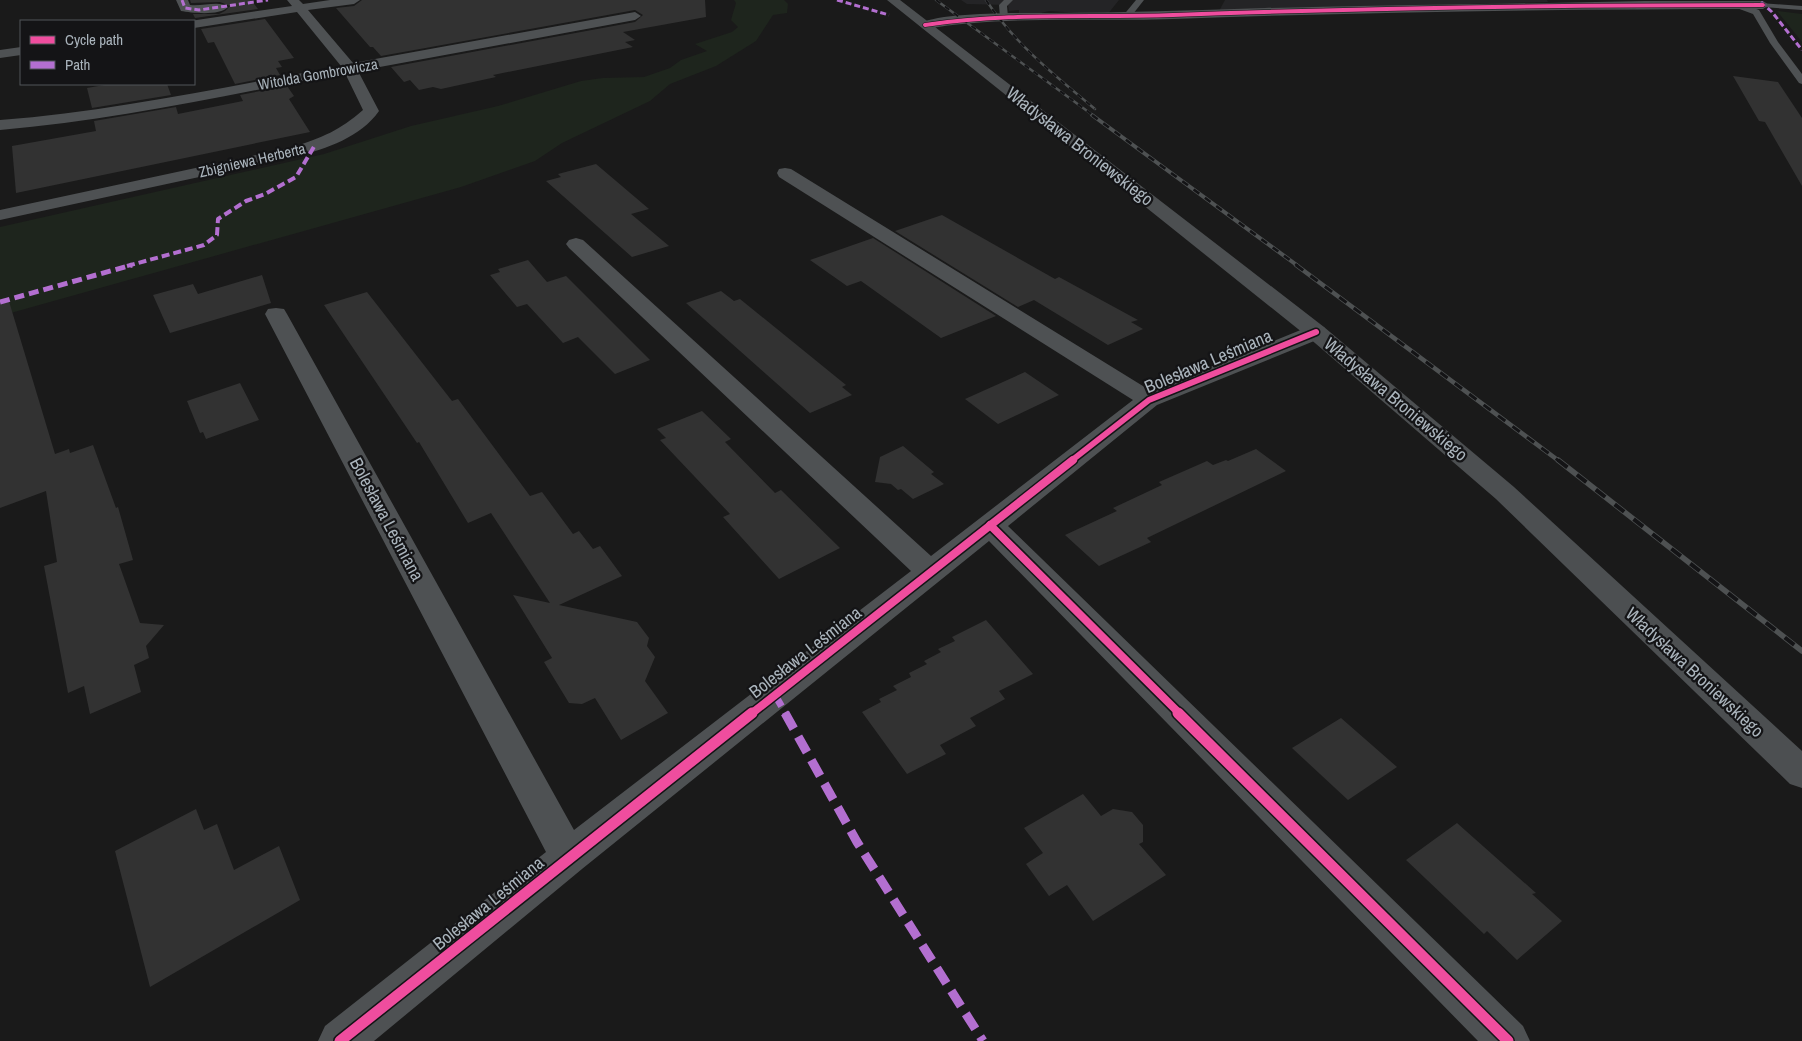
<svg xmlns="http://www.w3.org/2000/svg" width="1802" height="1041" font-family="'Archivo Narrow',sans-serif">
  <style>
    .built { fill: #242426 }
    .green { fill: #1e251d }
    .building { fill: #323232 }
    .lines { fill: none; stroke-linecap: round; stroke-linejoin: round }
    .service { fill: #4e5153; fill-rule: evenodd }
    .minor { fill: #4e5153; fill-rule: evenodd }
    .secondary { fill: #4c4f51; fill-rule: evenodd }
    .rail-far3-casing { stroke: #4e5152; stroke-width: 2.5 }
    .rail-far2-casing { stroke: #4e5152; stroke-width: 4 }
    .rail-far1-casing { stroke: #4e5152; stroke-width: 4.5 }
    .rail-casing { stroke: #4e5152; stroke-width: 5.5 }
    .rail-far3 { stroke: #141416; stroke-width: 2; stroke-dasharray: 5.5; stroke-linecap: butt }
    .rail-far2 { stroke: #141416; stroke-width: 2.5; stroke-dasharray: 7; stroke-linecap: butt }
    .rail-far1 { stroke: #141416; stroke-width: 3; stroke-dasharray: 9; stroke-linecap: butt }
    .rail { stroke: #141416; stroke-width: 4; stroke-dasharray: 12; stroke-linecap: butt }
    .quiet-far4 { stroke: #b36fd0; stroke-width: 3; stroke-dasharray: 6 3; stroke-linecap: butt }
    .quiet-far3 { stroke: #b36fd0; stroke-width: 4; stroke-dasharray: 8 4; stroke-linecap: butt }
    .quiet-far2 { stroke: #b36fd0; stroke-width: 5; stroke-dasharray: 10 5; stroke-linecap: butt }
    .quiet-far1 { stroke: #b36fd0; stroke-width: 7; stroke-dasharray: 13 7; stroke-linecap: butt }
    .quiet { stroke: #b36fd0; stroke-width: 9; stroke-dasharray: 18 9; stroke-linecap: butt }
    .cycleway-far3-casing { stroke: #141416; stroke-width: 5 }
    .cycleway-far2-casing { stroke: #141416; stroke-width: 9 }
    .cycleway-far1-casing { stroke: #141416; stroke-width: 11 }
    .cycleway-casing { stroke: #141416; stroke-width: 14 }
    .cycleway-far3 { stroke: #ef4d9e; stroke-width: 4 }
    .cycleway-far2 { stroke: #ef4d9e; stroke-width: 6 }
    .cycleway-far1 { stroke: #ef4d9e; stroke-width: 8 }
    .cycleway { stroke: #ef4d9e; stroke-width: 11 }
    .labels { text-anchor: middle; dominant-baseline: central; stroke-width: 4.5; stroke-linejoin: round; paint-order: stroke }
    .far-street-label { font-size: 15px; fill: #aab4bc; stroke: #141416 }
    .street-label { font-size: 18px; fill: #aab4bc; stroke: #141416 }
  </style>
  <rect width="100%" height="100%" fill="#1a1a1a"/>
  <g class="built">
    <path d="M961,0H1119L1107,15L1049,11L1037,14H1019V10L1009,11L1008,5L967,4Z"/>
    <path d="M1225,0H1547L1548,2L1219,11Z"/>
  </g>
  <g class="green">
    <path d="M734,0H784L788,4L787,13L773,15L756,41L716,66L670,84L650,101L562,143L535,161L461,187L0,316V227L324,154L411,126L498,106L581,81L603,78L644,77L670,68L681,60L707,51L695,44L732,32L738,27L731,20L736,3Z"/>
    <path d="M1777,11L1802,14V42Z"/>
  </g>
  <g class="building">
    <path d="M190,0H251L258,9L195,18L193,14H219L225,11L230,6L220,2L191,3Z"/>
    <path d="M362,0H705L706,17L623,32L635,40L625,42L633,47L493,75L496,77L441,89L433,87L419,90L410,80L404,82L391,67L635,22L643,15L635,10L381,56L373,47H370L336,8L354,6Z"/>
    <path d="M265,19L294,58L278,61L282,67L276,68L280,75L235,84L214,42L208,43L201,29Z"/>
    <path d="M1733,76L1778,82L1802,118V186L1765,122L1759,121Z"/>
    <path d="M110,84H167L171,95L92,108L87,88Z"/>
    <path d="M287,86L294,96L289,99L310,132L16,193L12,146L96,131L94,121L176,107L178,114L243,101L240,95Z"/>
    <path d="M596,164L649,209L631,214L669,246L632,257L546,181L561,177L558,174Z"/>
    <path d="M942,215L1055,279L1059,277L1138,320L1131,322L1143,329L1108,345L1034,300L1018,307L895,231Z"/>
    <path d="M873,238L996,316L941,338L861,281L847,286L810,260Z"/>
    <path d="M528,260L547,282L566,276L650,360L615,374L578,337L563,343L527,304L517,307L490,275L500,272L498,269Z"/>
    <path d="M262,275L271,303L170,333L153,295L193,284L198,294Z"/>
    <path d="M721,291L734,301L740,299L846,385L842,387L852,395L810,413L686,303Z"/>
    <path d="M367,292L452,401L458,399L530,496L542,492L573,534L579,531L593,549L600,546L622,576L559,605L637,622L649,638L647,646L655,657L645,681L668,713L621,740L595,698L582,704L569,703L544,662L552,658L513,595L550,603L491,513L468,523L419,442L417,443L324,305Z"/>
    <path d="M8,298L55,454L69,449L70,453L93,445L116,508L118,507L133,560L119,564L140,623L164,625L146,646L149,658L134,665L141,692L90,714L84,686L68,693L44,566L57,562L46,491L0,508V299Z"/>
    <path d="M1025,372L1059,395L998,424L965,399Z"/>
    <path d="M240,383L259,420L206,439L203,432L200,433L187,401Z"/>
    <path d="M702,411L731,439L725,442L775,493L781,490L840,548L779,579L723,517L730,514L660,440L666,438L657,429Z"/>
    <path d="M903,446L934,472L931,474L944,484L913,499L901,489L898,490L891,484L875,482L880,457Z"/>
    <path d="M1256,449L1286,471L1147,538L1151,542L1099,566L1065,535L1117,511L1113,508L1162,485L1159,482L1207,461L1213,465L1226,460L1228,461Z"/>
    <path d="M986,620L1033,674L999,691L1005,699L970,718L976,726L940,745L946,754L907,774L862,712L881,702L879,699L897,690L893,686L911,677L909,673L927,664L924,661L941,652L938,649L955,641L952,637Z"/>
    <path d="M1341,718L1397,767L1348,800L1292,748Z"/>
    <path d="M1083,794L1101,816L1113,809L1132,812L1143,825V842L1139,844L1166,875L1093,921L1067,885L1049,896L1026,864L1043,853L1024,828Z"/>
    <path d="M196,809L204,830L217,824L234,870L279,846L300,900L150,987L115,851Z"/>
    <path d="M1457,823L1536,893L1532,894L1562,921L1517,960L1487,931L1484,934L1406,860Z"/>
  </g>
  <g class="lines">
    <g class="service">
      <path d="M1004,0H1013L1007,6L1008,17L1004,20L1000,17L999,5Z"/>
      <path d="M1136,0H1144L1129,19H1123L1122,17Z"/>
      <path d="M1734,3H1740L1759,10L1778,42L1802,74V84L1799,83L1770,43L1753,14L1734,7Z"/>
      <path d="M1760,3L1802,6V10L1763,7L1759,5Z"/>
    </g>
    <g class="minor">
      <path d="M176,0H188L190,5C201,7 220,0 228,7C220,16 192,13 181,11Z"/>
      <path d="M287,0H299L303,4L330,0H360L354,4L308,10L353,63L635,12L641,16L635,20L358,71L379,111C361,137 326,149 297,156L0,220V210L293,147C323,137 339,131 363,110L345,73C231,94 116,120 0,130V120C115,111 228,86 341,66L297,12L194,28V21H190L292,6Z"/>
      <path d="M1644,1H1763L1769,5L1763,9C1566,9 1370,12 1173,19C1090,22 1007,15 925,29L919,25C930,12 1028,13 1049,13C1121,13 1193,10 1265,8C1391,5 1518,4 1644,1Z"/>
      <path d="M21,47V55L0,58V50Z"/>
      <path d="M785,168L791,169L1151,391L1308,327L1316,325L1324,327L1327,332L1324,337L1157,405L1008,526L1523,1026L1530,1041H1478L989,541L582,869L374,1041H318L325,1026L546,852L265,314L268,309L276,308L284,309L287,314L574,830L911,571L569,248L566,244L569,240L576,238L583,240L931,556L1133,400L779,177L777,173L779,169Z"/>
    </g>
    <path class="secondary" d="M887,0H900L1324,327L1514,487L1802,751V788L1790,784L1496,499L1308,337Z"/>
    <defs>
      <g id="rail-far3">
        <path d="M936,0L1094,116"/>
        <path d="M986,0C1015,44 1055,76 1095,109"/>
      </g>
      <path id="rail-far2" d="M1092,115L1298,266"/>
      <path id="rail-far1" d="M1296,265L1559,461"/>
      <path id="rail" d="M1558,460L1802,651"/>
    </defs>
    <use href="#rail-far3" class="rail-far3-casing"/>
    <use href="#rail-far2" class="rail-far2-casing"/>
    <use href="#rail-far1" class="rail-far1-casing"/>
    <use href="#rail" class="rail-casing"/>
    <use href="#rail-far3" class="rail-far3"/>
    <use href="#rail-far2" class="rail-far2"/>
    <use href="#rail-far1" class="rail-far1"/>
    <use href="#rail" class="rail"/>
    <g class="quiet-far4">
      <path d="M182,0L185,8L199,10L268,0"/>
      <path d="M837,0L889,15"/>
      <path d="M1761,2L1772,12L1802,50"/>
    </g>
    <path class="quiet-far3" d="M127,266L204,245L217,235L218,219L246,201L265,194L296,177L315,145"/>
    <path class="quiet-far2" d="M0,302L132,265"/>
    <path class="quiet-far1" d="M775,695L786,714"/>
    <path class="quiet" d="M785,713L857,842L983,1041"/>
    <defs>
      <path id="cycleway-far3" d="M925,25C1007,12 1090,18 1173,15C1370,8 1566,5 1763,5"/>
      <path id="cycleway-far2" d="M1071,461L1149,400L1316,332"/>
      <g id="cycleway-far1">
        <path d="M990,525L1180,714"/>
        <path d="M751,714L1073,460"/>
      </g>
      <g id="cycleway">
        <path d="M1178,713L1508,1041"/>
        <path d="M340,1041L752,713"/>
      </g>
    </defs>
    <use href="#cycleway-far3" class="cycleway-far3-casing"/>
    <use href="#cycleway-far2" class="cycleway-far2-casing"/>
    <use href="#cycleway-far1" class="cycleway-far1-casing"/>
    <use href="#cycleway" class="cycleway-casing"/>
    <use href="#cycleway-far3" class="cycleway-far3"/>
    <use href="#cycleway-far2" class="cycleway-far2"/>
    <use href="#cycleway-far1" class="cycleway-far1"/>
    <use href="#cycleway" class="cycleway"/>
  </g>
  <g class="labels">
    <g class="far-street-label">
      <text transform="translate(318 74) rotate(-10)">Witolda Gombrowicza</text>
      <text transform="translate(252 160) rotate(-13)">Zbigniewa Herberta</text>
    </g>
    <g class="street-label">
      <text transform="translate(1080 146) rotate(38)">Władysława Broniewskiego</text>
      <text transform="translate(1208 361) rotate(-23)">Bolesława Leśmiana</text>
      <text transform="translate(1396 399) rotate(40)">Władysława Broniewskiego</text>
      <text transform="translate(387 519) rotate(62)">Bolesława Leśmiana</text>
      <text transform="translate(805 652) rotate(-38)">Bolesława Leśmiana</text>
      <text transform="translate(1695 672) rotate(43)">Władysława Broniewskiego</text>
      <text transform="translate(488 903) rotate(-39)">Bolesława Leśmiana</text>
    </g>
  </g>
  <rect x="20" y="20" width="175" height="65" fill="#141416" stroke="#505458"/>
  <rect x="30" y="36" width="25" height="8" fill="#ef4d9e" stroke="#505458"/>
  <text x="65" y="45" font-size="15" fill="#aab4bc">Cycle path</text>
  <rect x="30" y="61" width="25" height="8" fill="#b36fd0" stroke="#505458"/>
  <text x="65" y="70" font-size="15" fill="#aab4bc">Path</text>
</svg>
